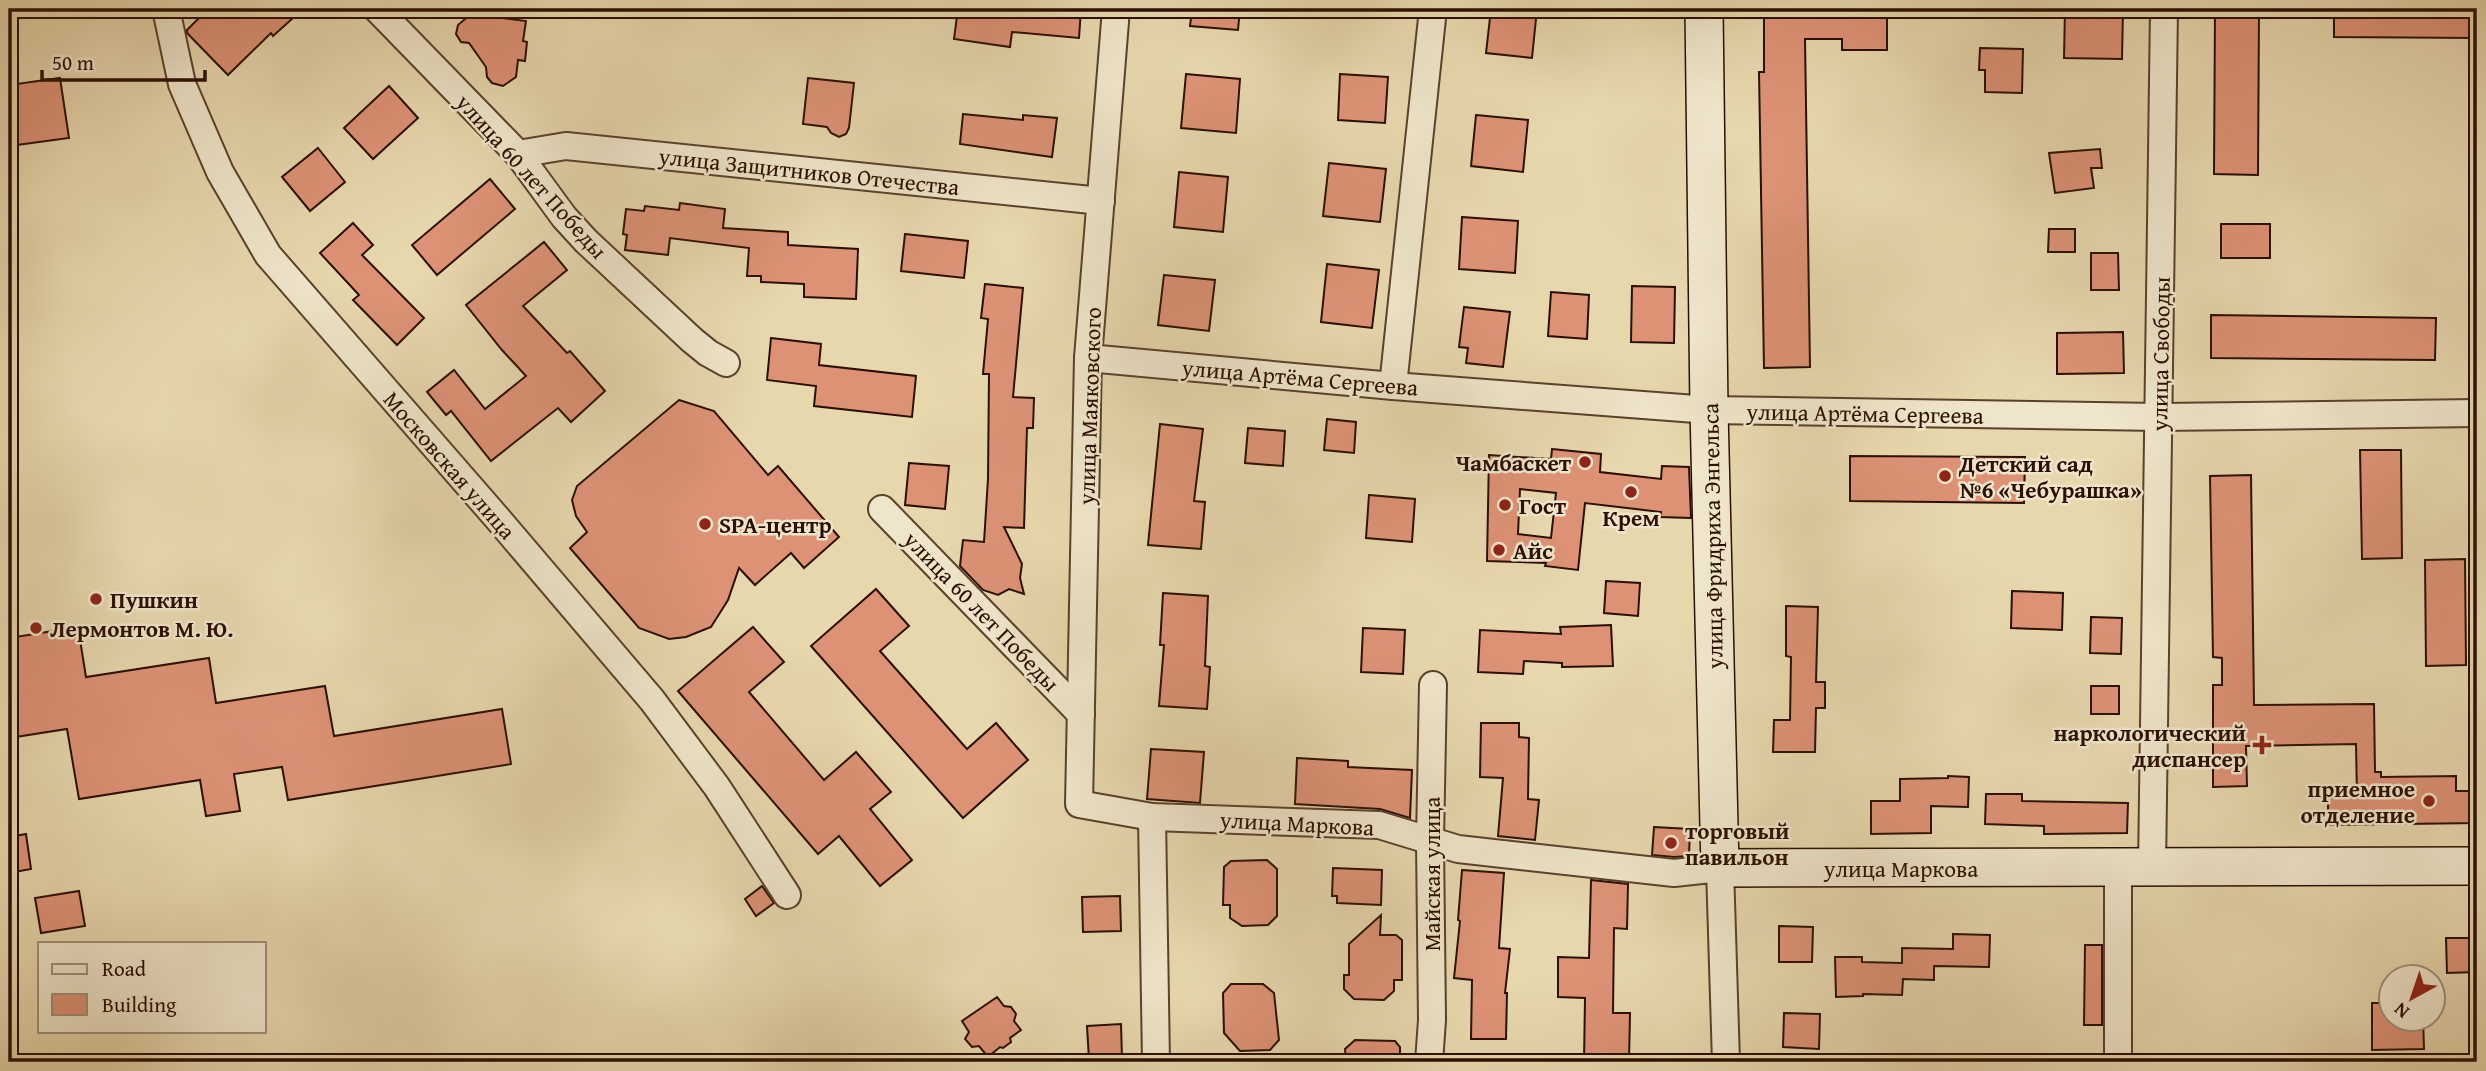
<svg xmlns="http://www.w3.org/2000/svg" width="2486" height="1071" font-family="'Gentium Book Plus',serif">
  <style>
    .building { fill: #dd9276; stroke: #2b0f01; stroke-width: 2; fill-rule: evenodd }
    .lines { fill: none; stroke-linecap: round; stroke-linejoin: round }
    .street-casing { stroke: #5a412c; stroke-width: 30 }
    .secondary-casing { stroke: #2b0f01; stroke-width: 40 }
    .street { stroke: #efe5ca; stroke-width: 26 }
    .secondary { stroke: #efe5ca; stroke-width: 37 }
    .poi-dot { fill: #8f2418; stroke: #efe5ca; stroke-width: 2.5 }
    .labels { text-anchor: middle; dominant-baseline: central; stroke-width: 5; stroke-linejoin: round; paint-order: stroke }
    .street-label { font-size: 23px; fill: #2b0f01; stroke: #efe5ca }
    .poi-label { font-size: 23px; font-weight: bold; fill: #2b0f01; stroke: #efe5ca; text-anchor: start }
  </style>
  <rect width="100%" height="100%" fill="#e7d7ad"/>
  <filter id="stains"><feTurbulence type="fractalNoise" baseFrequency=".00286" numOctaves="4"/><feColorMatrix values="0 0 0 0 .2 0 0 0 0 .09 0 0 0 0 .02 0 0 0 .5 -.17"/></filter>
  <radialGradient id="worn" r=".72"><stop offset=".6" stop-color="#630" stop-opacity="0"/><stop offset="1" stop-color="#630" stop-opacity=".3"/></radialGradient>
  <g class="building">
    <path d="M208,9H303L273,36L271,33L228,75L187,33V30Z"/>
    <path d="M958,9H1081L1079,38L1012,32L1010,47L954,39Z"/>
    <path d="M1192,9H1240L1238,30L1190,26Z"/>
    <path d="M1491,9H1537L1532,58L1486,53Z"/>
    <path d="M1764,9H1887V50H1842V39H1805L1810,367L1764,368L1759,72H1764Z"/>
    <path d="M2065,9H2123L2122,59L2064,58Z"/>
    <path d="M2215,9H2259L2258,175L2214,174Z"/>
    <path d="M2334,9H2477V38L2334,37Z"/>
    <path d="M471,14L526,21L523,41L527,42L525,61L518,60L516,77L503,86L492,83L487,77L486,67L469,43L461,42L456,34L458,25Z"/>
    <path d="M1980,48L2023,49L2022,93L1985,92V70H1979Z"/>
    <path d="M1186,74L1240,79L1236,133L1181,128Z"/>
    <path d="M1340,74L1388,77L1385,123L1338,120Z"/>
    <path d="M60,78L69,138L9,146V85Z"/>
    <path d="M808,78L854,83L849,128L846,134L839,137L831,133L827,127L803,124Z"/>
    <path d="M389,86L418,118L373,159L344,128Z"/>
    <path d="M963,114L1023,120V115L1057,118L1052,157L960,144Z"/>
    <path d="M1476,115L1528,120L1523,172L1471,166Z"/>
    <path d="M318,148L345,182L310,211L282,177Z"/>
    <path d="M2100,149L2102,168H2091L2094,188L2055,193L2049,153Z"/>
    <path d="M1329,163L1386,169L1380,222L1323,216Z"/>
    <path d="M1179,172L1228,177L1223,232L1174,227Z"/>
    <path d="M490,179L515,209L437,275L412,245Z"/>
    <path d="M680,203L725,209L723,228L788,232V245L858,249L856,299L804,297V284L761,282V276H747L749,248L670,238L668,255L625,250L627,235L623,234L626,209L644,211L645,206L679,210Z"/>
    <path d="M1462,217L1518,221L1515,273L1459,269Z"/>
    <path d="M353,223L373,245L362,255L424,318L397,345L353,300L359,295L320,253Z"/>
    <rect x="2221" y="224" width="49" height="34"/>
    <path d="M2049,229H2075V252H2048Z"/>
    <path d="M905,234L968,241L964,278L901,271Z"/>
    <path d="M544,242L567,270L523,306L567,353L570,351L605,391L571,422L558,408L491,461L451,411L446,415L427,392L454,370L485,409L526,376L502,350L466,305Z"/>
    <path d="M2091,253H2118L2119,290H2091Z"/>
    <path d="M1327,264L1379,270L1372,328L1321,322Z"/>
    <path d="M1164,275L1215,280L1209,331L1158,325Z"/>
    <path d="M985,284L1023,288L1013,397L1034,398L1033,428H1027L1024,528L1004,527L1022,564L1020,578L1024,594L1009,589L998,595L983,590L960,566L963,540L984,542L988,479L989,374H983L988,319L981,318Z"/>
    <path d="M1632,286L1675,287L1674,343L1631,342Z"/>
    <path d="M1551,292L1589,295L1587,339L1548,336Z"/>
    <path d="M1464,307L1510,312L1503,367L1466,363L1468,348L1459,347Z"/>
    <path d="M2211,315L2436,318L2435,360L2211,358Z"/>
    <path d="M2123,332L2124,373L2057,374V333Z"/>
    <path d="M771,338L821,344L819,365L916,376L912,417L814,406L816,386L767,380Z"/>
    <path d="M679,400L714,411L768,475L778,466L839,537L804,568L791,553L755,585L739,568L728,600L711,627L686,637L669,639L639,628L570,548L587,532L576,516L572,500L577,486Z"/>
    <path d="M1327,419L1356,422L1354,453L1324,450Z"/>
    <path d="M1160,424L1203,429L1194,501L1205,502L1201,549L1148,545Z"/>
    <path d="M1248,428L1285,431L1283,466L1245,463Z"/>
    <path d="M1552,449L1601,454L1600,472L1661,479L1662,466L1689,467L1691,518L1660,517L1661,512L1585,503L1578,570L1545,566L1546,563L1487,561L1489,455L1551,459ZM1520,489L1556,493L1551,538L1518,534Z"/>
    <path d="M2360,450H2401L2402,558L2362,559Z"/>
    <path d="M1850,456L2025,457L2024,503L1850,501Z"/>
    <path d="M909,463L949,466L945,509L905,505Z"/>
    <path d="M2251,475L2254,705L2374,704L2375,772H2381V777L2456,776V791H2477V823L2328,825V798H2357L2356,744L2246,746L2247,786L2213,787V685H2222V658L2213,657L2210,476Z"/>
    <path d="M1369,495L1415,499L1412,542L1366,538Z"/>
    <path d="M2465,559L2466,665L2426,666L2425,560Z"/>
    <path d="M1606,581L1640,583L1638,616L1604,613Z"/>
    <path d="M876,589L909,626L880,651L967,749L996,723L1028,760L963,818L811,646Z"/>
    <path d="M2012,591L2063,593L2062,630L2011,628Z"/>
    <path d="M1163,593L1208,596L1205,666L1210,667L1207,709L1159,706L1164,645H1160Z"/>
    <path d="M1786,606L1818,607L1816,682H1825V708H1816L1815,752H1773L1774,720H1790L1791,657L1786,656Z"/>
    <path d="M2091,617L2122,618L2121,654L2090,653Z"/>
    <path d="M1611,625L1613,666L1562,667V663L1524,661L1523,674L1478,672L1480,630L1561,634L1560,627Z"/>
    <path d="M78,627L86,677L209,658L216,703L325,686L334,736L502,709L511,764L288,800L282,767L234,774L240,811L206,816L200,780L79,799L67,729L9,738V638Z"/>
    <path d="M753,627L784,662L749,692L824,780L856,752L891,792L870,809L912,860L880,886L839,836L818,854L678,691Z"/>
    <path d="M1363,628L1405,630L1403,674L1361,672Z"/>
    <rect x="2091" y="686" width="28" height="28"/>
    <path d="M1481,723H1519V737L1529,738L1528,799L1539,800L1535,840L1498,836L1503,778L1480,777Z"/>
    <path d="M1151,749L1204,752L1200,803L1147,799Z"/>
    <path d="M1297,758L1348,761V767L1412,770L1410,818L1380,809L1295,804Z"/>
    <path d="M1948,776L1969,777L1968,807L1931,806V833L1871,834V801H1900V779L1948,778Z"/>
    <path d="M1986,794H2022V801L2128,803L2127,833L2044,834V826L1985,824Z"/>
    <path d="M1654,827L1690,829L1689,856L1674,857L1652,855Z"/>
    <path d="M26,834L31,869L9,873V837Z"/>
    <path d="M1267,860L1277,869V916L1268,925L1242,926L1230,918V905H1223L1224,867L1231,861Z"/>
    <path d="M1333,868L1382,870L1381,905L1337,903V896H1332Z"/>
    <path d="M1462,870L1504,873L1499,948L1510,949L1505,993H1507L1506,1039H1471L1472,980L1454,978L1460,921L1458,920Z"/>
    <path d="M1591,880L1628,884L1627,929L1614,928L1613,1013H1630L1629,1062H1584L1585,998L1558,997V957L1589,958Z"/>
    <path d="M762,886L774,903L756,916L745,899Z"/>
    <path d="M79,891L85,926L41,933L35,898Z"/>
    <path d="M1120,896L1121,931L1083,932L1082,897Z"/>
    <path d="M1381,915L1380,935H1396L1402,940V980H1394V991L1384,1000L1354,999L1344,989V975H1349V944Z"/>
    <path d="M1779,926L1813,927L1812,962H1779Z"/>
    <path d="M1953,934L1990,935L1989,967L1934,966V980L1903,979L1902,995L1863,994V996L1836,997L1835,957H1862V962L1902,963V948L1953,949Z"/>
    <path d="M2446,938H2477V972L2447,973Z"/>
    <path d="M2085,945H2102V1025H2084Z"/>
    <path d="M1231,984H1263L1274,993L1279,1040L1270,1050L1240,1051L1224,1033L1223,993Z"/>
    <path d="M997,997L1004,1006L1011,1007L1016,1014L1014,1021L1021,1030L1010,1038L1011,1042L1003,1048L1000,1047L988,1057L979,1046L972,1047L965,1039L969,1032L962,1021Z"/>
    <path d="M2372,1003H2391V1018H2423L2424,1049L2372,1050Z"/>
    <path d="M1784,1013L1820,1014L1819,1049L1783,1047Z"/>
    <path d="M1121,1024L1122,1058L1089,1060L1087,1026Z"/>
    <path d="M1355,1040L1395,1041L1400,1047V1062H1346L1345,1049Z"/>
  </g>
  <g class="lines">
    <defs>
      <g id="street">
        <path d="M166,9L182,84L220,172L268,255L498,519L652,700L717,787L787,895"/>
        <path d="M377,9L518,154L564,217L586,241L692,340L708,353L726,363"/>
        <path d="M1116,9L1088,358L1079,804L1152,817L1379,825L1458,849L1674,873L1720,868L1726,1062"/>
        <path d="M518,154L566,146L1101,201"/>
        <path d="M1088,358L1393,386L1709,410L2160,417L2477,413"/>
        <path d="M1393,386L1433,9"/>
        <path d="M882,509L1081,714"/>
        <path d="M1152,817L1156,1062"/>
        <path d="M2118,868V1062"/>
        <path d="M2152,868L2164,9"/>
        <path d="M1429,1062L1432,1020L1430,841L1433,685"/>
      </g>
      <path id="secondary" d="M1704,9L1709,410L1720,868L2477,866"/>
    </defs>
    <use href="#street" class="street-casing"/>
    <use href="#secondary" class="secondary-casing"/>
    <use href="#street" class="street"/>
    <use href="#secondary" class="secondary"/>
  </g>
  <g class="poi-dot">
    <circle cx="1585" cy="462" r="7"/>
    <circle cx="1945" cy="476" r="7"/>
    <circle cx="1631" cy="492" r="7"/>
    <circle cx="1505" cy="505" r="7"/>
    <circle cx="705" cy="524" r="7"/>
    <circle cx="1499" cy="550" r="7"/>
    <circle cx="96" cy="599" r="7"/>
    <circle cx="36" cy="628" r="7"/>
    <path d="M2258.5 734.5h7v7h7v7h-7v7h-7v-7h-7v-7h7z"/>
    <circle cx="2429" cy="801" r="7"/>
    <circle cx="1671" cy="843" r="7"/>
  </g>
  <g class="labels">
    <g class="street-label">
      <text transform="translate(809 171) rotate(6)">улица Защитников Отечества</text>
      <text transform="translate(532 176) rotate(48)">улица 60 лет Победы</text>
      <text transform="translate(2160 354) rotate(-89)">улица Свободы</text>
      <text transform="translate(1300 377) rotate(5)">улица Артёма Сергеева</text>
      <text transform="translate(1089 406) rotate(-88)">улица Маяковского</text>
      <text transform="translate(1865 413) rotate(1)">улица Артёма Сергеева</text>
      <text transform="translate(450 465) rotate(49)">Московская улица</text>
      <text transform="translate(1712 536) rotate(-91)">улица Фридриха Энгельса</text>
      <text transform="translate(982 611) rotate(46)">улица 60 лет Победы</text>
      <text transform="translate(1297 823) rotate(3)">улица Маркова</text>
      <text x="1901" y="868">улица Маркова</text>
      <text transform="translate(1431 874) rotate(-90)">Майская улица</text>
    </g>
    <g class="poi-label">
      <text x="1571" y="462" text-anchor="end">Чамбаскет</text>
      <text x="1959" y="463">Детский сад<tspan x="1959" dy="26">№6 «Чебурашка»</tspan></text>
      <text x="1519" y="505">Гост</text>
      <text x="1631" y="517" text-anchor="middle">Крем</text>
      <text x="719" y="524">SPA-центр</text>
      <text x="1513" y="550">Айс</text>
      <text x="110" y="599">Пушкин</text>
      <text x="50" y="628">Лермонтов М. Ю.</text>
      <text x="2246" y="732" text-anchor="end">наркологический<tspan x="2246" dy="26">диспансер</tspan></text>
      <text x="2415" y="788" text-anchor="end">приемное<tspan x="2415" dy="26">отделение</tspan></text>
      <text x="1685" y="830">торговый<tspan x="1685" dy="26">павильон</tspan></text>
    </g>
  </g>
  <rect width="2486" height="1071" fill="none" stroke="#e7d7ad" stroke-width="35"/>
  <rect x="10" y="10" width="2465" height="1050" fill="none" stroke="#2b0f01" stroke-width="3.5"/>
  <rect x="18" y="18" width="2451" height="1036" fill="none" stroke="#2b0f01" stroke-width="2"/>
  <rect x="38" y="942" width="228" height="91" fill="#efe5ca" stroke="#a18f7a" stroke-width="2"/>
  <rect x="52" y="964" width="35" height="10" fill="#efe5ca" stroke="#a18f7a" stroke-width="2"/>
  <text x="102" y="976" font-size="21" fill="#2b0f01">Road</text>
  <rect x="52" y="994" width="35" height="21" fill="#dd9276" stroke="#a18f7a" stroke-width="2"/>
  <text x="102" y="1012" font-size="21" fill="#2b0f01">Building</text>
  <g transform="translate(2412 998) rotate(220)"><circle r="33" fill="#efe5ca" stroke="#a18f7a" stroke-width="2"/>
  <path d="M0-5L12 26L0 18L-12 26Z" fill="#8f2418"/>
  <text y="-10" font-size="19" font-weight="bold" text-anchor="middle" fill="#2b0f01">N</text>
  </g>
  <path d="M42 70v10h163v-10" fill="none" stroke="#2b0f01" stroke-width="3.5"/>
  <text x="52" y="70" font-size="21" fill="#2b0f01" stroke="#efe5ca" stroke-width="5" paint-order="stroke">50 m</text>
  <rect width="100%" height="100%" filter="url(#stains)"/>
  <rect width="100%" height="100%" fill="url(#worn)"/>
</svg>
